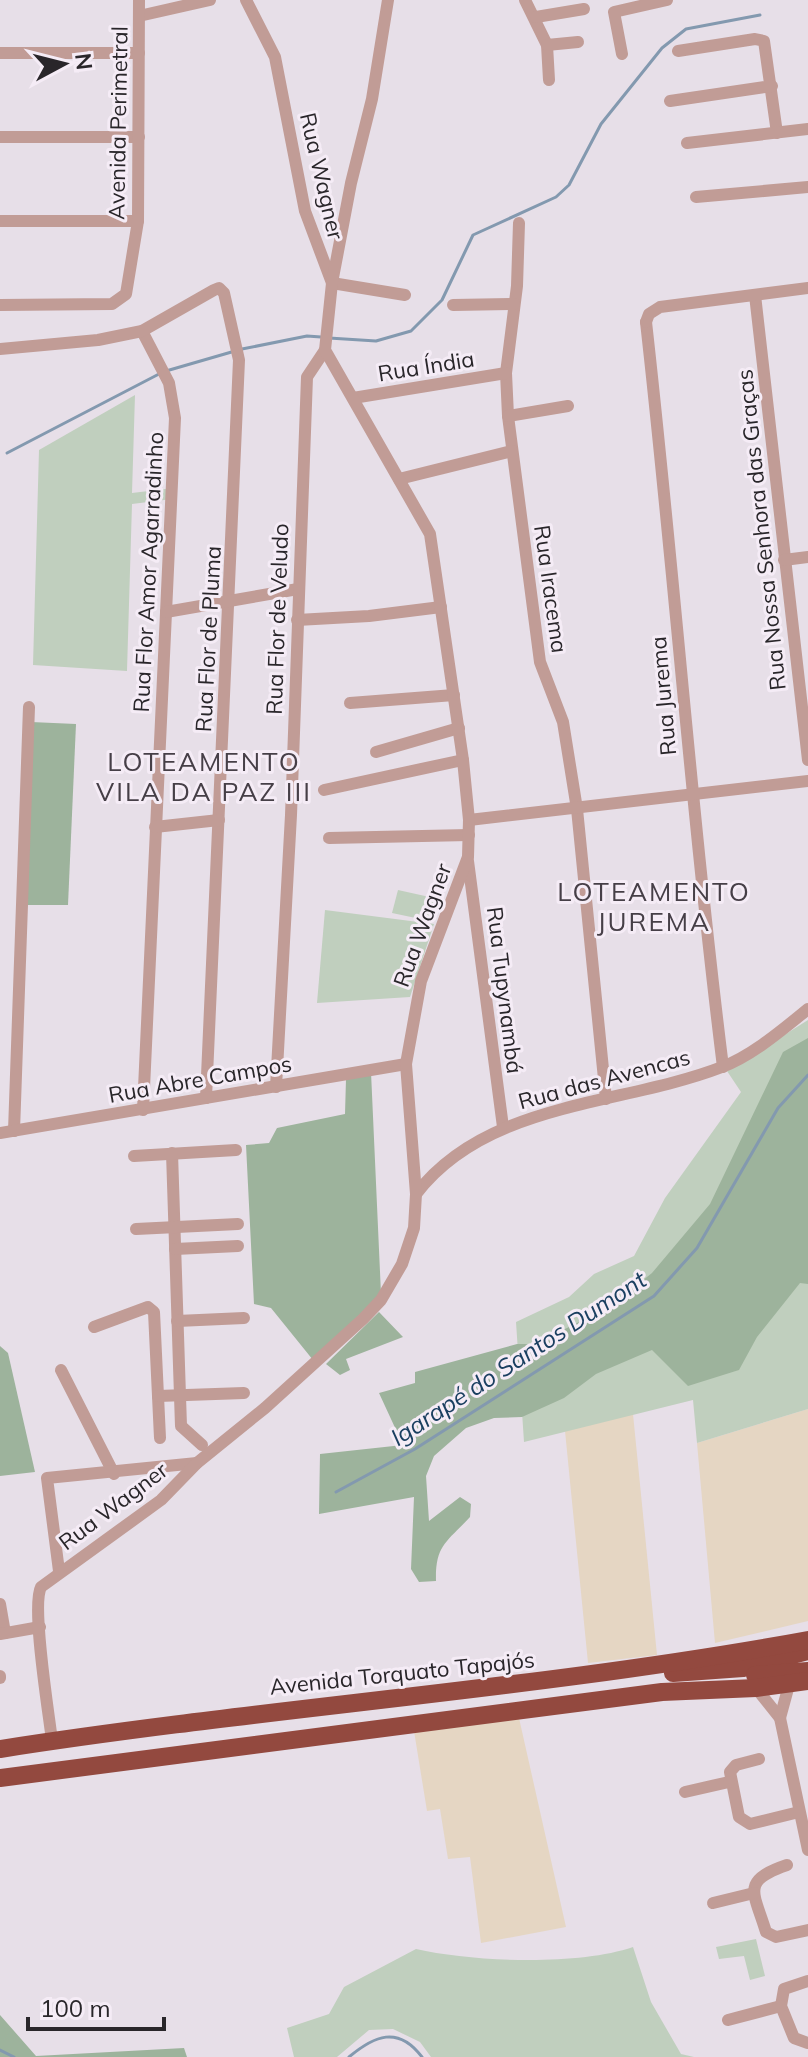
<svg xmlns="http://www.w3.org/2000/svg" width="808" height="2057" font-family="Mulish,sans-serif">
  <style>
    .commercial { fill: #e5d6c3 }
    .green { fill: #c0cfbe }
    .forest { fill: #9db39c }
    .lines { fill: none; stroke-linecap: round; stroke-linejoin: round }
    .stream { stroke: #8399af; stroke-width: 3 }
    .minor { stroke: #c19c96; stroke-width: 12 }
    .highway { stroke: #93493f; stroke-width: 18 }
    .labels { text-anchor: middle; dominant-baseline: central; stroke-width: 6; stroke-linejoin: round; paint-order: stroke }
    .street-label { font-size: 22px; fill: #29262a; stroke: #f5ecf6 }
    .water-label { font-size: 24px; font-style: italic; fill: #1a3f60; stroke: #f5ecf6 }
    .quarter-label { font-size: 26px; letter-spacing: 2px; fill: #463f47; stroke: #f5ecf6 }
  </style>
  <rect width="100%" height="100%" fill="#e7dfe8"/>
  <g class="commercial">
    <path d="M808,1409V1621L715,1643L697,1443Z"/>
    <path d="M633,1414L657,1655L588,1663L565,1431Z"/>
    <path d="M519,1718L566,1927L481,1943L470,1857L448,1859L440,1809L427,1811L414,1731Z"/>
  </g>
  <g class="green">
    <path d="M135,395L132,493L173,488L172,499L132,504L127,671L33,665L39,450Z"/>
    <path d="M398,890L434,898L430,921L392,913Z"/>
    <path d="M325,910L434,924L410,997L317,1003Z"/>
    <path d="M808,1020V1409L697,1443L693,1400L524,1442L516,1322L569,1297L594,1274L634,1256L665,1198L741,1092L727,1071Z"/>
    <path d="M756,1939L765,1976L750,1980L744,1956L719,1959L716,1947Z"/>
    <path d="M633,1947L651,2002L681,2054L694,2057H431L420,2042L393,2029L369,2030L337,2057H294L287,2028L329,2014L344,1987L416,1949C473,1962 578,1966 633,1947Z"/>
  </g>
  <g class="forest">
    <path d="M31,722L76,724L68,905H24Z"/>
    <path d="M808,1038V1284L800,1283L757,1337L739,1370L688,1386L652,1350L596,1374L564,1398L522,1417L494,1418L466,1428L434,1456L426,1476L429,1521L460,1497L471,1504L470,1517C447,1542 435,1545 436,1581L419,1582L411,1569L414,1497L319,1514L320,1454L403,1445L379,1393L415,1383V1372L517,1344H535L609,1307L652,1273L710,1204L783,1052Z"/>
    <path d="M371,1072L381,1294L313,1360L271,1308L254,1304L246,1145L269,1143L277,1128L345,1114L346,1079Z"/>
    <path d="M379,1312L403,1337L346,1359L350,1370L340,1375L326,1364Z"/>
    <path d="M0,1346L8,1353L35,1472L0,1476Z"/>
    <path d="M0,2015L36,2056L184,2048L187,2057H0Z"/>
  </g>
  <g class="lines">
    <g class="stream">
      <path d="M329,338L376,341L411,331L442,300L473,235L556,197L569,185L601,124L662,48L686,29L760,15"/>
      <path d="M242,349L307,336L321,337"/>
      <path d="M166,371L235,351"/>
      <path d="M7,453L159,374"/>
      <path d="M336,1492L415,1449L654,1296L697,1248L778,1108L808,1075"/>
      <path d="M0,2050L14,2057"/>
      <path d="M349,2057C374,2036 398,2025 422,2057"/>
    </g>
    <g class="minor">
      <path d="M246,0L275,57L305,211L332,283"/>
      <path d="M525,0L547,45L549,80"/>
      <path d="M139,16L210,0"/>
      <path d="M536,17L584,9"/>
      <path d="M547,45L578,42"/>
      <path d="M678,51L755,39L764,41L777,133"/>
      <path d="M0,53H139"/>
      <path d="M622,54L614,12L667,0"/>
      <path d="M670,101L772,86"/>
      <path d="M0,137H139"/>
      <path d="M687,143L808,129"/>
      <path d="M696,197L808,187"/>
      <path d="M0,221H138"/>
      <path d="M519,223L517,286L506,373L508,416L540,662L563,722L577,809L606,1099"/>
      <path d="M332,283L405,295"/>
      <path d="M755,295L808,760"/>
      <path d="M0,305L112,304L126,294L138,221L139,0"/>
      <path d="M453,305L514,304"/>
      <path d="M646,322C674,570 692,819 723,1067"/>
      <path d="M646,322L649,314L660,307L808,288"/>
      <path d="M142,331L169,383L175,418L143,1110"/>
      <path d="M0,349L98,340L142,331L214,290L219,288L224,293L239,360L206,1098"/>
      <path d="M353,398L506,373"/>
      <path d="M508,416L568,406"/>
      <path d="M399,479L512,451"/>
      <path d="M784,560L808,557"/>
      <path d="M166,612L298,589"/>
      <path d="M297,620L369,616L441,607"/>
      <path d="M350,703L454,695"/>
      <path d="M376,752L459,728"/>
      <path d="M324,790L463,760"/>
      <path d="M469,820L808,781"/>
      <path d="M155,827L219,820"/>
      <path d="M329,838L469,835"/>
      <path d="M468,861L503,1127"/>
      <path d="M276,1087L291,815L307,377L325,350"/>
      <path d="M14,1131L29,707"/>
      <path d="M0,1133L406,1064"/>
      <path d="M172,1153L181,1426L202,1445"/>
      <path d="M134,1156L236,1150"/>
      <path d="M416,1194C487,1101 621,1106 722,1067C753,1055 782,1030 808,1009"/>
      <path d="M136,1229L238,1224"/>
      <path d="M175,1249L238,1246"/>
      <path d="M177,1321L244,1318"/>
      <path d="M94,1327L148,1307L154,1312L160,1438"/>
      <path d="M61,1370L114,1474"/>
      <path d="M158,1396L244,1393"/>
      <path d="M59,1571L47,1478L197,1463"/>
      <path d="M0,1604L5,1633"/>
      <path d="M0,1634L40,1627"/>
      <path d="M0,1676V1678"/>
      <path d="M756,1688L780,1718L808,1850"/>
      <path d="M780,1718L789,1685"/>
      <path d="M52,1741C49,1714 31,1606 41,1587L161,1500L197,1463L265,1408L363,1319L381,1300L402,1264L414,1228L416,1194L406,1064L421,981L468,857L469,820L463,760L430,534L325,350L332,283L351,183L372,99L388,0"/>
      <path d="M759,1759L736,1765L730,1772L739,1817L750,1824L799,1812"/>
      <path d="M685,1792L729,1782"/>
      <path d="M787,1865C740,1881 754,1892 766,1932L776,1937L808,1930"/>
      <path d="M713,1903L754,1893"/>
      <path d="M808,1981L784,1989L781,2006L794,2038L808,2043"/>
      <path d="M728,2020L781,2006"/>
    </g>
    <g class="highway">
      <path d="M673,1673L743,1668L808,1651"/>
      <path d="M755,1675L808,1671"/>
      <path d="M0,1749C269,1707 541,1689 808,1640"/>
      <path d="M0,1778L662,1692L756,1688L808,1681"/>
    </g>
  </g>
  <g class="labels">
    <g class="street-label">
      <text transform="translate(118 123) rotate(-89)">Avenida Perimetral</text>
      <text transform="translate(322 176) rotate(77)">Rua Wagner</text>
      <text transform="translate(426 366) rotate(-9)">Rua Índia</text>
      <text transform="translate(761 530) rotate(-96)">Rua Nossa Senhora das Graças</text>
      <text transform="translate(148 572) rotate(-87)">Rua Flor Amor Agarradinho</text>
      <text transform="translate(551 589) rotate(82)">Rua Iracema</text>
      <text transform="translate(277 619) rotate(-88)">Rua Flor de Veludo</text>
      <text transform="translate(208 639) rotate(-87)">Rua Flor de Pluma</text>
      <text transform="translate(663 696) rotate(-95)">Rua Jurema</text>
      <text transform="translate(422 925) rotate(-70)">Rua Wagner</text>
      <text transform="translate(505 990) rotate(83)">Rua Tupynambá</text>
      <text transform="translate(200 1079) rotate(-10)">Rua Abre Campos</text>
      <text transform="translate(604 1079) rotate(-15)">Rua das Avencas</text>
      <text transform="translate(113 1506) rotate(-37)">Rua Wagner</text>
      <text transform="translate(402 1673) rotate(-6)">Avenida Torquato Tapajós</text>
    </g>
    <g class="water-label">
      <text transform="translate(518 1358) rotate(-33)">Igarapé do Santos Dumont</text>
    </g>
    <g class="quarter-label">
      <text x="204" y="761">LOTEAMENTO<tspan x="204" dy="30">VILA DA PAZ III</tspan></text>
      <text x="654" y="891">LOTEAMENTO<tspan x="654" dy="30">JUREMA</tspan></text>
    </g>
  </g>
  <g transform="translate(64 64) rotate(83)" stroke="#f5ecf6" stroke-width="6" paint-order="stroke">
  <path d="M0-6L14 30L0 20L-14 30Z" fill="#29262a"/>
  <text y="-12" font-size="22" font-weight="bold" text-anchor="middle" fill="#29262a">N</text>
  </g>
  <path d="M28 2017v12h136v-12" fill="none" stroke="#29262a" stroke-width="4"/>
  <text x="40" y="2017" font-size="24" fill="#29262a" stroke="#f5ecf6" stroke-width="6" paint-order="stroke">100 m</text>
</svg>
